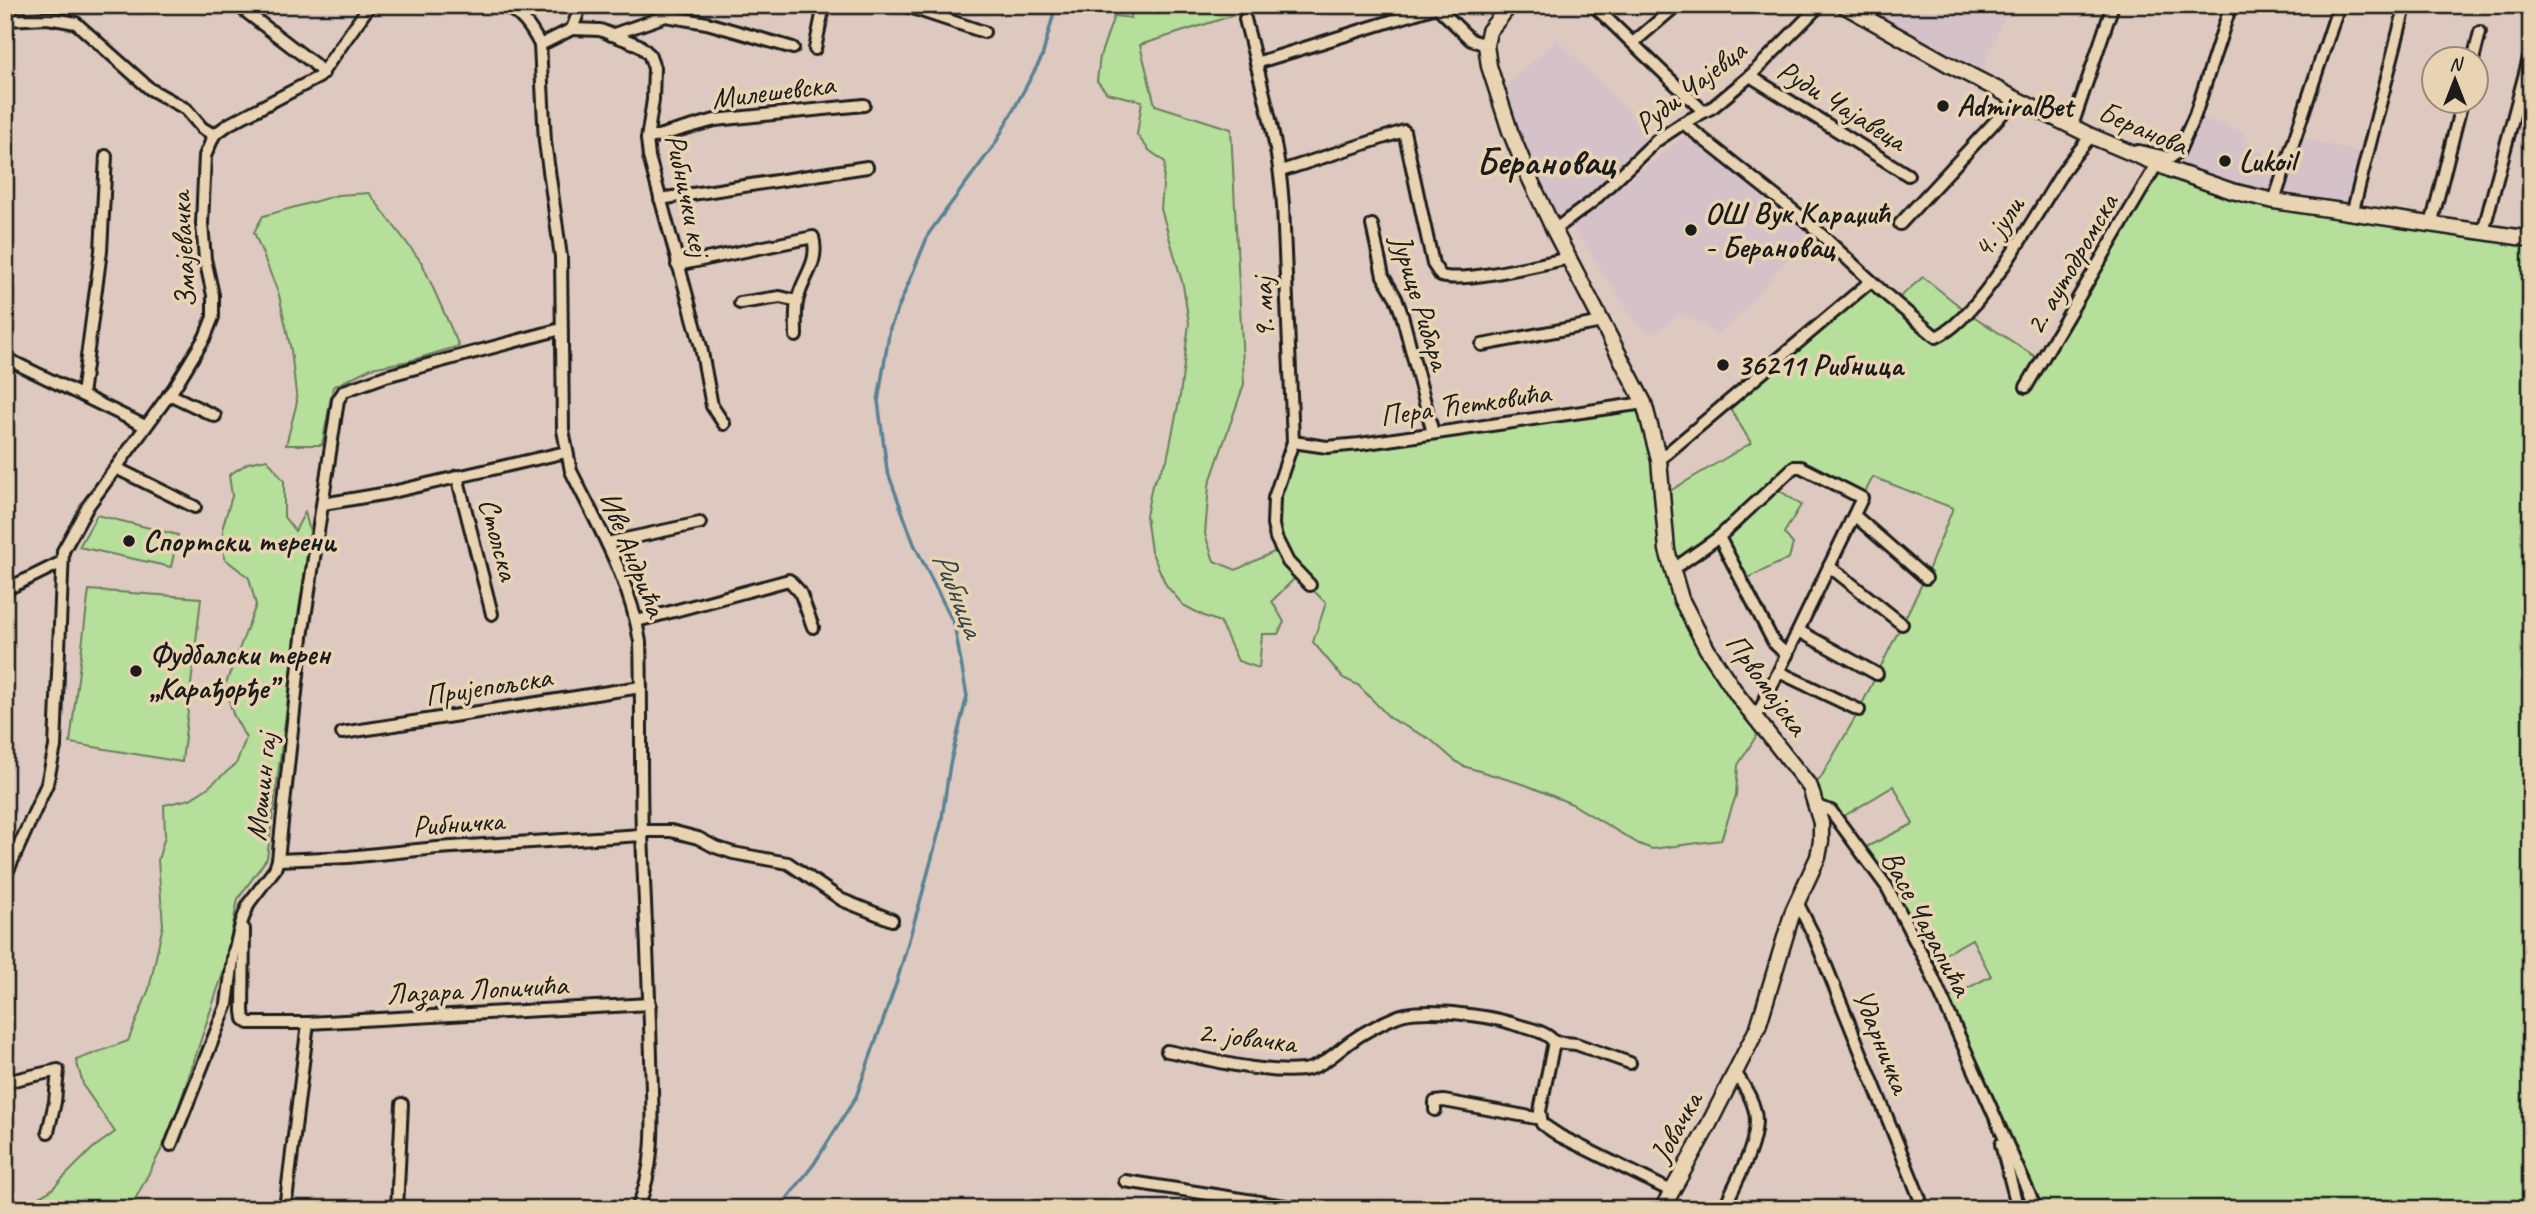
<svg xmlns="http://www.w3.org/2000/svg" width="2536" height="1214" font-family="Caveat,sans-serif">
<rect width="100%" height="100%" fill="#ddc9bf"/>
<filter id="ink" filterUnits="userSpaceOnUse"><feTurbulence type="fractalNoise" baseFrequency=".0143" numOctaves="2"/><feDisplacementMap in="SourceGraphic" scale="14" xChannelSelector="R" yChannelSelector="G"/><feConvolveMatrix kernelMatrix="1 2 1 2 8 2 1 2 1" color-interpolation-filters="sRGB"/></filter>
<g filter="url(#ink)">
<g fill="#d5c1c8">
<path d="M1843,5h166l-31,75z"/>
<path d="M1557,39l99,102 -102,89 -57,-136z"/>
<path d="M2195,115l48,17 2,8 11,6 8,9 3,15 7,12 6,3 17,-49 69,19 -14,59 -178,-43z"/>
<path d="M1689,132l122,101 -76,86 -17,15 -36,-21 -28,21 -18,-11 -63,-97z"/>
</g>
<g fill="#b6df9c" stroke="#697e5c" stroke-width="2">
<path d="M1131,5h135l-126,40 15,60 76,24 13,255 -35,101 -4,49 9,27 22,9 44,-21 -7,-38 20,-69 19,4 332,-43 19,92 88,-52 -24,-40 144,-122 23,21 29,-25 44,35 75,49 115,-197 75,27 299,48v970h-513l-24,-94 -51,-114 48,-25 -19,-37 -45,25 -67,-114 53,-26 -19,-38 -50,30 -8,1 -26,-30 10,-8 35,-61 70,-140 28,-70 -80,-31 -11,21 -61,-31 -28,19 28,19 -17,28 9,11 -4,14 -47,23 -24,-44 -46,33 9,29 81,128 -24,38 -2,30 -15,45 -69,9 -13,-5 -67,-40 -46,-19 -63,-19 -9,-6 -24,-21 -39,-20 -33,-34 -15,-7 -30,-36 13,-39 -28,-28 -26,26 12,21 -6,12h-16l-3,34 -21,-7 -18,-39 -16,-6 -21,-11 -17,-20 -15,-34 -5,-35 6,-31 15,-25 13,-64 9,-73 -6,-38 -22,-76 4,-47 -16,-12 -12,-15 5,-34 -35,-8 -10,-12 3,-25 14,-40 17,2z"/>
<path d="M369,193l53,70 37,83 -50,15 -38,7 -38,19 -11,58h-36l11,-43 -6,-52 -12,-55 -25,-63 9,-16 75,-21z"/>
<path d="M267,459l17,22v36l11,14 10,-19 5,20 -43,326 -29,41 -14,71 -54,163 -40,76h-113l33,-18 43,-43 22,-16 -31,-45 -8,-27 52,-19 21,-52 14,-64 -5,-65 7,-24 -1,-31 26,-6 16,-10 30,-25 10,-26 -13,-24 -8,-28 31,-81 -7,-27 -25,-20 -1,-32 9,-30 -3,-21 19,-12z"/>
<path d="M97,515l81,20 -7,32 -92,-20z"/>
<path d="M89,590l112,8 -19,164 -112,-19z"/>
</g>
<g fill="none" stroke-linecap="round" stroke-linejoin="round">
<path stroke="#598393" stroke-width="3.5" d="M779,1209l35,-45 42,-67 41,-116 23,-79 21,-78 9,-60 17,-68 -13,-72 -40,-80 -27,-74 -9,-69 12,-73 39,-95 66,-89 47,-87 14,-52"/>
<g stroke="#1c1c1c" stroke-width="16">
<g id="minor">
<path d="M237,5l76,58 10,10"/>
<path d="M502,5c19,8 29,22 38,40l5,97 16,115 2,173 8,41c27,55 60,111 69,171 2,63 0,128 2,191 3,75 7,149 9,224 1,51 7,104 -14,152"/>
<path d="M903,5l81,27"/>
<path d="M1435,5l36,35 15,5"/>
<path d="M1593,5l110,106"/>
<path d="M1245,19c15,61 34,123 38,186l10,237 -19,56 -1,27 3,13 12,24 22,23"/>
<path d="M5,20l43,-2 28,5 74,66 36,20 16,19 12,7"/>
<path d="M572,29l28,1 39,15 10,9 5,14 -1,32 -6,39 2,18 52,190 11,59 12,18"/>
<path d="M611,35l55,-19 41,7 86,25"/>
<path d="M1634,42l43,-37"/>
<path d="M540,45l32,-16 9,-24"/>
<path d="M815,49l9,-44"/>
<path d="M2473,60l7,-28"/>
<path d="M1256,63l180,-56"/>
<path d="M1750,76l158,99"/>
<path d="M1683,123l127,101 74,69 52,44c43,-17 102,-127 128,-167 8,-12 18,-23 27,-34"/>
<path d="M2072,126l41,-121"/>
<path d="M647,139l68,-19 149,-15"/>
<path d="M2138,151l32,7 9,-7 16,-36 36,-110"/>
<path d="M1281,171l123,-40 29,133 8,12c23,7 100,-12 128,-18"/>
<path d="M660,199l207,-32"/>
<path d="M2274,201l65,-196"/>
<path d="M2352,214l52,-203"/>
<path d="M1900,224l116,-125"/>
<path d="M1372,225l11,51 13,22 6,17 31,118"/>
<path d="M2431,225l31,-123"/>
<path d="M1554,230l38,-28 64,-61 27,-18 30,-16 37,-31 70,-71"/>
<path d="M2483,232l46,-174"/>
<path d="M677,265l136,-28c7,28 -11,39 -16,65 -2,11 -1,23 -1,34"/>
<path d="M740,303l40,-6 17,4"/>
<path d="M1482,345l120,-23"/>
<path d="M5,358l140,68"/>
<path d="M2026,387l131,-223"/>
<path d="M169,394l46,22"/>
<path d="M82,395l19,-144 5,-95"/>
<path d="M1293,442l34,5 33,-3 284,-41"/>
<path d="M1659,460l212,-179"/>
<path d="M116,468l79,39"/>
<path d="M457,476l35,138"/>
<path d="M323,504l65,-11 178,-41"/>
<path d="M1854,515l72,63"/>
<path d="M1719,537l55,106 13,12"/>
<path d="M607,543l93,-20"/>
<path d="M1829,566l73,58"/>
<path d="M1672,570l47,-33 75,-70h7l61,31 -101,210 -7,9"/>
<path d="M5,590l57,-28"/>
<path d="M637,621l152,-41 11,12 13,35"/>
<path d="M1799,631l78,43"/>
<path d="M1779,672l80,38"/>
<path d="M342,733l299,-46"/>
<path d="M1817,806l14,5 56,76 40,77 109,245"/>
<path d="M642,831h29l27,7 17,9 18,6 55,10 54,37 50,20"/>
<path d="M278,860l70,-3 89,-9 205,-13"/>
<path d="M5,877l42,-93 8,-37 8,-196 25,-45 86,-118 31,-51 8,-20v-22l-8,-36 -3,-35 3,-68 9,-21 15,-11 90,-47 51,-72"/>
<path d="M1797,902l17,34 106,263"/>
<path d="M244,929l-1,82 1,8 5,4h59l342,-19"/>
<path d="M1554,1042l22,2 54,19"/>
<path d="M1167,1051c42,8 93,23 136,19 19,-2 35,-20 50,-30 11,-8 39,-23 52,-26 27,-5 80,1 106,9 13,5 35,7 43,19l-14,69 2,13 18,12 111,55"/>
<path d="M5,1082l53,-12 -3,32 -7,30"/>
<path d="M1435,1110v-8l9,-1 97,18"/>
<path d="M2001,1144l17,65"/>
<path d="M171,1145l56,-141 7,-52 8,-31 7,-18 26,-34 3,-9 24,-223 36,-237 6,-9 42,-15 175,-47"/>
<path d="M1125,1181l180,28"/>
<path d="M285,1209l23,-186"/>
<path d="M397,1209l5,-105"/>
<path d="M1724,1209c11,-27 31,-58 32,-88 0,-18 -12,-35 -21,-49"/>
</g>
</g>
<g stroke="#1c1c1c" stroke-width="19">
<g id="major">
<path d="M1510,5l-21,26 -3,14 3,21 21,65 19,46 25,53 90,173 15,57 8,90 14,49 26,50 31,47 72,91 11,36v18l-3,16 -25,54 -35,116 -51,101 -45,81"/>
<path d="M1843,5l105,59 68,35 75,37 83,35 58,20 42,10 257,38"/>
</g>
</g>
<use href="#minor" stroke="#e8d4b2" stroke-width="10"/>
<use href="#major" stroke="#e8d4b2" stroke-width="14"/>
</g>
</g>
<g fill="#1c1c1c" stroke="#e8d4b2" stroke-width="2.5">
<circle cx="1943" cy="106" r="7"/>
<circle cx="2225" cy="161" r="7"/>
<circle cx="1691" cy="230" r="7"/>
<circle cx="1723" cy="365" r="7"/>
<circle cx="129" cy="541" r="7"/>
<circle cx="136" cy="671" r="7"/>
</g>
<g text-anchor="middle" stroke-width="7" stroke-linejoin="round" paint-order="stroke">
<g font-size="30" fill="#1c1c1c" stroke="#e8d4b2">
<text transform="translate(1690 87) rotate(-38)" y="10">Руди Чајевца</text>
<text transform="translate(773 91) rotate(-7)" y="10">Милешевска</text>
<text transform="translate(1842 105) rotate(32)" y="10">Руди Чајавеца</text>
<text transform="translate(2143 128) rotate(23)" y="10">Беранова</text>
<text transform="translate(688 195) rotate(78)" y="10">Рибнички кеј</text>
<text transform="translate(1998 227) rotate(-56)" y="10">4. јули</text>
<text transform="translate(183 250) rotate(-93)" y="10">Змајевачка</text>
<text transform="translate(2071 264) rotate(-60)" y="10">2. аутодромска</text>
<text transform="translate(1421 302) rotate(73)" y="10">Јурице Рибара</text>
<text transform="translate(1263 308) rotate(-92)" y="10">9. мај</text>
<text transform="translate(1465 404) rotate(-8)" y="10">Пера Ћетковића</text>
<text transform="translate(499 539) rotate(75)" y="10">Столска</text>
<text transform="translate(633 554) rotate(68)" y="10">Иве Андрића</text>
<text transform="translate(1767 684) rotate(54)" y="10">Првомајска</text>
<text transform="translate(488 686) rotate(-9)" y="10">Пријепољска</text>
<text transform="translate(261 787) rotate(-84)" y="10">Мошин гај</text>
<text transform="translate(458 823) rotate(-4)" y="10">Рибничка</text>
<text transform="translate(1927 923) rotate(62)" y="10">Васе Чарапића</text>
<text transform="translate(477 989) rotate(-3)" y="10">Лазара Лопичића</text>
<text transform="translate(1247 1037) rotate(7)" y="10">2. јовачка</text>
<text transform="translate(1882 1041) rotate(68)" y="10">Ударничка</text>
<text transform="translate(1676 1127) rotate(-61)" y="10">Јовачка</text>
</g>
<g font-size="30" font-weight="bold" fill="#1c1c1c" stroke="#e8d4b2" text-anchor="start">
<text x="1957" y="116">AdmiralBet</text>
<text x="2239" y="171">Lukoil</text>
<text x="1705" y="223">ОШ Вук Караџић<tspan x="1705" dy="34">- Берановац</tspan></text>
<text x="1737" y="375">36211 Рибница</text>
<text x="143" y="551">Спортски терени</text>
<text x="150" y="664">Фудбалски терен<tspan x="150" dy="34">„Карађорђе”</tspan></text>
</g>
<g font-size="32" font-style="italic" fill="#35474e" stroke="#e8d4b2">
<text transform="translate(959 594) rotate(68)" y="11">Рибница</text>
</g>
<g font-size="37" font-weight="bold" fill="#1c1c1c" stroke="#e8d4b2">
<text x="1546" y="174">Берановац</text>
</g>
</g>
<rect width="2536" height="1214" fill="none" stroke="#e8d4b2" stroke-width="28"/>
<rect x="14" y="14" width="2508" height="1186" fill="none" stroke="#1c1c1c" stroke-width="2.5" filter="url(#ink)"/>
<g transform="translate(2455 80)"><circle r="33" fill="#e8d4b2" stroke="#968a76" stroke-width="2"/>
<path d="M0-5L12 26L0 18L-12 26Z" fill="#1c1c1c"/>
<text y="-10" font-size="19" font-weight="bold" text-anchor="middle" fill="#1c1c1c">N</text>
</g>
</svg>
